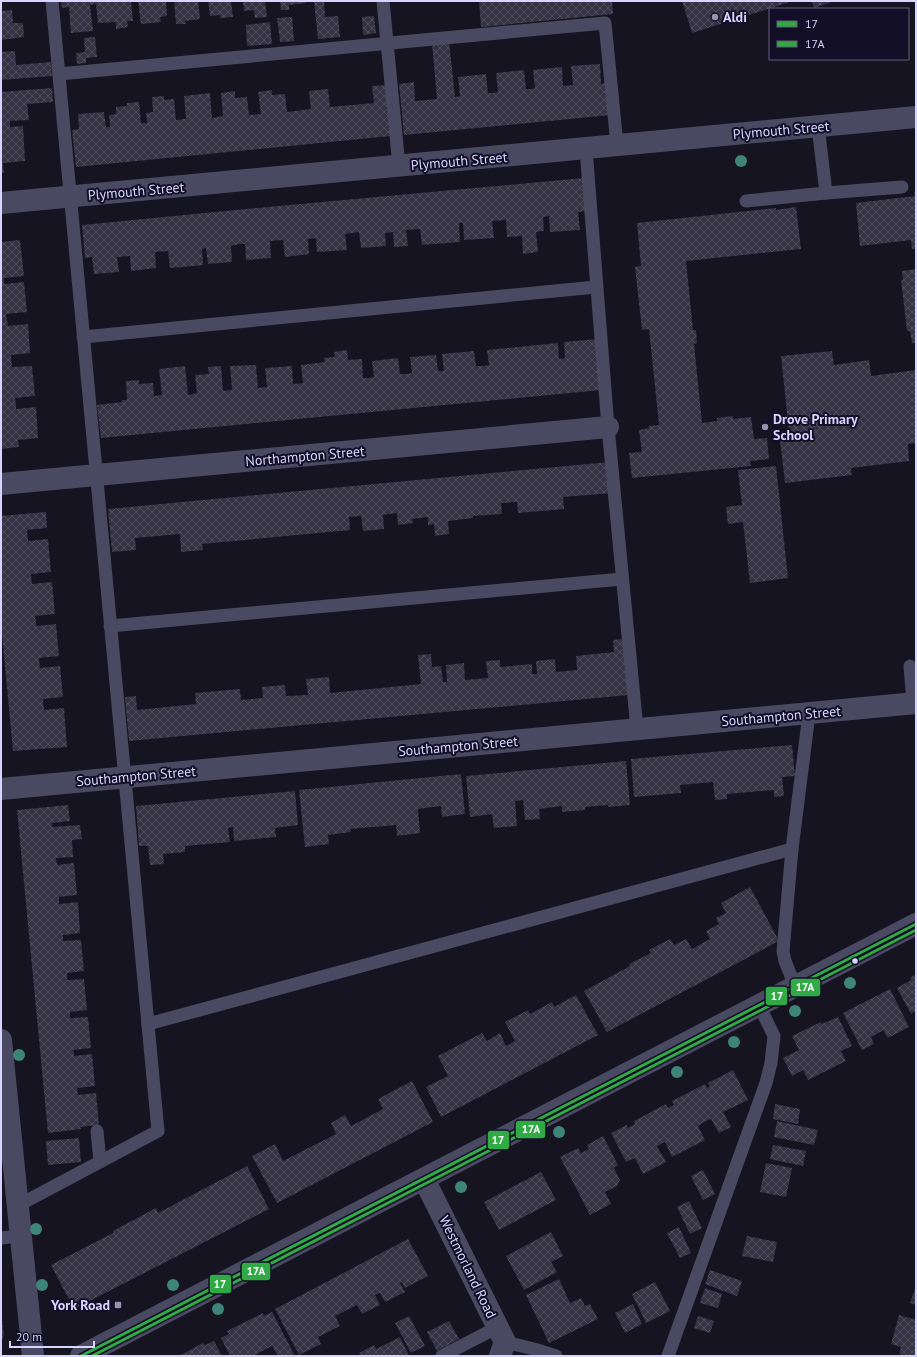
<svg xmlns="http://www.w3.org/2000/svg" width="917" height="1357" font-family="'PT Sans',sans-serif">
<defs>
<pattern id="building-cross-hatch" width="8" height="8" patternUnits="userSpaceOnUse"><rect width="8" height="8" fill="#343243"/><path d="M0 0l8 8M0 8l8-8" fill="none" stroke="#514f5f"/></pattern>
</defs>
<rect width="100%" height="100%" fill="#161421"/>
<g fill="url(#building-cross-hatch)">
<path d="M61,1h70l2,20h-6l1,6 -12,2v-7l-18,1 -2,-19 -6,1 3,26 -22,2 -2,-26 -7,1z"/>
<path d="M138,1h28l1,15 -7,1 1,5 -20,2z"/>
<path d="M174,1h24l2,18 -15,2 1,3h-10z"/>
<path d="M208,1h23l2,16 -13,1v-3l-10,1z"/>
<path d="M243,1h22l2,16 -12,1 -1,-8 -10,1z"/>
<path d="M280,1h26v2l-17,2v5h-8z"/>
<path d="M314,1h10l1,16 13,-1 2,21 -22,2z"/>
<path d="M479,1h133l1,13 -132,13z"/>
<path d="M682,1h111l-101,32z"/>
<path d="M812,1h22l-20,7z"/>
<path d="M12,10l1,13h10l1,14 -23,3v-29z"/>
<path d="M374,16l2,17 -13,2 -1,-18z"/>
<path d="M292,17l2,24 -14,1 -3,-24z"/>
<path d="M270,22l2,22 -25,2 -1,-21z"/>
<path d="M95,37l2,20 -11,1v5l-9,1 -1,-11 9,-1 -1,-14z"/>
<path d="M449,41l6,56 5,-1 -2,-19 28,-3 2,19h5l5,-1 -2,-19 28,-3 2,19h5l4,-1 -2,-18 29,-3 1,19 10,-1 -2,-19 29,-2 1,20 6,-1 4,32 -207,20 -5,-51 15,-2 1,19 22,-2 -5,-56z"/>
<path d="M15,51l1,14 35,-3 1,14 -51,4v-28z"/>
<path d="M387,85l4,51 -315,31 -4,-37 7,-1 -1,-15 26,-2 2,15h4l-1,-12 7,-1v-7l11,-1v-3l12,-1 2,21h6l-1,-10 7,-1 -1,-15 12,-1v4l10,-1 2,21 8,-1h2l-2,-23 26,-3 2,25 11,-2 -2,-23 14,-2v7l12,-1 2,18 12,-1 -3,-22 14,-2v5l13,-1 2,18 24,-3 -2,-18 19,-2 2,18 44,-4 -2,-17z"/>
<path d="M52,88l1,14 -26,2 2,16 -19,1v6l13,-1 2,35 -22,2 1,10h-3v-81z"/>
<path d="M584,178l3,33 -9,1 2,18 -30,2 -1,-16 -6,1 1,14 -8,1 2,20 -15,2 -1,-18 -15,1 -1,-17 -14,1 2,17 -30,2 -1,-17h-4l1,19 -38,3 -2,-16 -14,1 2,16 -14,1 -1,-15 -8,1 1,13 -25,2 -2,-16 -14,2 2,16 -30,2 -1,-14 -8,1 1,15 -24,3 -2,-17 -13,1 1,17 -25,2 -1,-16h-6l-8,2 1,16 -24,2 -2,-16 -4,1 1,16 -20,2 -13,1 -2,-17 -13,1 1,16 -25,3 -1,-15 -13,1 2,15 -25,2 -2,-17 -7,1 -3,-33 175,-17z"/>
<path d="M914,192h2v57h-4l-1,-9 -51,6 -4,-43 59,-7z"/>
<path d="M796,207l5,42 -115,12 7,69h3l1,13 -3,1 8,79 15,-2v-3l16,-2v3l18,-2 3,22 13,-1 2,21 -19,2 1,5 -119,12 -3,-25 13,-1 -3,-22 10,-2 -1,-2 11,-1 -10,-96 -7,1 -7,-63 6,-1 -4,-43 139,-15v2z"/>
<path d="M20,240l4,36 -20,2v6l20,-2 3,30 -21,2 2,12 20,-2 2,29 -19,2 1,12 20,-1 3,30 -20,2 1,6v5l20,-2 2,31 -20,2 1,7 -18,2v-207z"/>
<path d="M916,269v74h-4l-2,-12h-3l-6,-51h2l-1,-9z"/>
<path d="M597,339l4,51 -500,48 -4,-33 25,-3v-2h5l-1,-19 13,-1v4l14,-1 1,13 8,-1 -3,-26 26,-3 3,29 9,-2 -2,-18 14,-1 -1,-7 13,-1 2,25 9,-1 -2,-24 26,-1 2,23 9,-1 -2,-19 27,-2 1,18 10,-1 -2,-18 24,-3 -1,-4 11,-1 -1,-5 13,-2 1,10 14,-1 1,19h6l5,-1 -2,-16 26,-3 2,16h6l6,-1 -2,-16 26,-2 2,16h6l-2,-17 32,-3 2,15h7l6,-1 -2,-15 71,-7 1,16 6,-1 -1,-16z"/>
<path d="M832,351l2,14 35,-5 2,16 45,-6v73l-8,1 1,17 -58,7 1,7 -67,8 -6,-51 10,-1 -8,-75z"/>
<path d="M609,462l4,31 -50,4 1,12 -46,4 -1,-11 -16,1 1,11 -29,2v2l-25,3 1,13 -14,2 -1,-12 -6,1v-8l-16,2 1,4 -15,2 -1,-12 -14,2 1,14 -21,2 -2,-15 -12,1 1,13 -148,14 1,6 -22,2 -1,-18 -45,4 1,12 -24,2 -4,-43z"/>
<path d="M776,466l12,112 -38,5 -7,-61 -15,2 -2,-17 16,-2 -4,-35z"/>
<path d="M46,512l1,16 -20,2 1,11 20,-2 3,33 -20,2 1,10 20,-2 3,32 -20,2 1,5v5l20,-2 3,32 -20,2 1,10 20,-2 3,31 -20,2 1,11 20,-2 3,39 -54,4 -12,-127v-108z"/>
<path d="M623,639l6,56 -500,46 -4,-44 11,-1 1,14 59,-6 -1,-11 45,-4 1,11 22,-2 -1,-11 23,-2 1,11 22,-1 -2,-16 23,-2 1,16 91,-9 -3,-29 13,-1 1,13 9,-1 2,16h4l-1,-17 18,-2 1,17 23,-2 -2,-17 14,-1v7l32,-3v10h5l-1,-13 19,-2 1,13 21,-2 -1,-14 38,-4 -1,-12z"/>
<path d="M792,745l3,31 -13,1 2,19 -10,1v-7l-47,4v5l-12,1 -2,-18 -33,3 1,8 -47,4 -3,-38z"/>
<path d="M626,761l4,44 -22,2v-2l-23,2v3l-23,2v-6l-23,3 1,10 -15,1 -2,-20 -8,1 2,25 -23,2 -2,-14 -22,3 -4,-41z"/>
<path d="M461,774l4,40 -23,3 -1,-11 -23,3 2,24 -23,3 -1,-11 -46,4 1,3 -23,3 1,9 -24,3 -6,-57z"/>
<path d="M295,791l3,34 -23,3 1,9 -42,4 -1,-14 -5,1 2,14 -45,4v6l-22,2 1,10 -14,1 -2,-19h-9l-3,-40z"/>
<path d="M68,805l2,16 -18,2v4l28,-2 2,14 -10,1 1,17 -17,1 1,7 17,-2 3,32 -18,2v7l19,-2 2,31 -17,2v6l18,-1 3,31 -17,2v7l17,-1 3,31 -17,2v6l18,-1 3,31 -18,2 1,2v4l18,-2 3,32 -18,2 1,7 18,-2 3,32 -19,2 1,2 -33,4 -31,-323z"/>
<path d="M750,887l29,54 -172,91 -23,-41 46,-25 -1,-2 22,-11 -2,-3 21,-11 4,6 12,-6 6,10 18,-10 -4,-8 13,-7 -3,-6 10,-5 -5,-10z"/>
<path d="M916,974v37l-5,3 -14,-26 14,-8 -1,-2z"/>
<path d="M890,989l19,38 -21,11 -5,-8 -1,1 -11,6 3,7 -12,6 -19,-37z"/>
<path d="M576,995l22,40 -157,82 -15,-30 22,-11 -10,-20 44,-23 5,8 13,-8 6,13 9,-5 -10,-19 23,-12 2,4 22,-12 2,5z"/>
<path d="M838,1017l14,29 -11,5 5,10 -38,19 -5,-10 -11,6 -9,-18 16,-8 -7,-14 29,-14 1,2z"/>
<path d="M733,1070l15,30 -25,12 8,15 -12,6 -8,-14 -7,3 -6,4 7,14 -33,17 -7,-15 -8,4 9,16 -23,12 -8,-16 -9,4 -15,-29 16,-8 1,3 7,-4 -1,-3 32,-17 2,4 6,-3 -2,-4 33,-17 2,4 3,-2 -2,-3z"/>
<path d="M412,1081l21,41 -156,81 -25,-47 23,-12 8,17 53,-27 -5,-11 14,-8 6,11 32,-17 -5,-10z"/>
<path d="M775,1104l25,5 -2,15 -25,-5z"/>
<path d="M777,1121l41,9 -4,15 -40,-8z"/>
<path d="M603,1136l15,29 -4,3 6,12 -3,6 -12,6 6,12 -21,11 -30,-58 18,-9 3,5 8,-4 -2,-4z"/>
<path d="M79,1138l2,24 -33,3 -2,-24z"/>
<path d="M773,1145l33,6 -3,15 -33,-7z"/>
<path d="M766,1163l26,5 -6,29 -26,-5z"/>
<path d="M247,1166l22,43 -195,100 -23,-44 62,-32v-2l43,-23 2,5z"/>
<path d="M703,1170l12,24 -12,6 -12,-24z"/>
<path d="M541,1172l15,28 -57,30 -15,-28z"/>
<path d="M689,1201l13,27 -12,6 -13,-27z"/>
<path d="M679,1227l12,26 -11,5 -13,-25z"/>
<path d="M551,1232l12,24 -12,6 6,10 -33,18 -18,-34z"/>
<path d="M747,1236l30,6 -4,20 -31,-6z"/>
<path d="M408,1239l20,37 -23,12 -3,-6 -2,1 5,9 -20,10 -5,-9 -5,2 5,10 -18,9 -5,-9 -22,11 5,10 -22,11 3,7 -22,11 -24,-46z"/>
<path d="M710,1270l32,11 -5,15 -32,-12z"/>
<path d="M559,1279l11,24 11,-5 4,8 5,-2 8,15 -49,24 -23,-48z"/>
<path d="M655,1282l15,29 -24,12 -14,-29z"/>
<path d="M916,1286v19l-6,-2z"/>
<path d="M705,1288l17,6 -4,14 -18,-5z"/>
<path d="M633,1304l9,20 -17,9 -10,-20z"/>
<path d="M272,1312l22,42 -5,2h-11l-6,-10 -19,10h-23l-9,-18 8,-4 -2,-3 36,-18 1,3z"/>
<path d="M899,1315l17,5v36h-11l-6,-2 2,-7 -10,-3z"/>
<path d="M409,1316l16,30 -14,7 -16,-30z"/>
<path d="M698,1316l16,5 -4,12 -16,-5z"/>
<path d="M1,1319h1l2,17 -3,6z"/>
<path d="M449,1321l10,18 -22,12 -10,-19z"/>
<path d="M400,1337l9,19h-48l-2,-3 15,-8 2,4z"/>
<path d="M214,1341l8,15h-43l24,-13 2,2z"/>
</g>
<g fill="none" stroke-linecap="round" stroke-linejoin="round">
<g stroke="#4a4962" stroke-width="13">
<path d="M383,1l16,165"/>
<path d="M59,74l546,-51 12,122"/>
<path d="M586,149l22,278 29,302"/>
<path d="M826,193l76,-6"/>
<path d="M746,201l80,-8 -8,-67"/>
<path d="M83,337l513,-50"/>
<path d="M110,626l512,-47"/>
<path d="M910,666l3,38"/>
<path d="M795,986l-10,-25 -2,-10 9,-102 17,-135"/>
<path d="M148,1024l644,-175"/>
<path d="M97,1131l3,31"/>
<path d="M17,1206l141,-75 -106,-1130"/>
<path d="M1,1238l19,-2"/>
<path d="M505,1342l29,7 22,7"/>
<path d="M442,1356l56,-29"/>
<path d="M668,1356l98,-273 5,-20 3,-27 -15,-31"/>
</g>
<g stroke="#4a4962" stroke-width="22">
<path d="M1,203l915,-86"/>
<path d="M1,484l607,-57"/>
<path d="M1,789l915,-86"/>
<path d="M1,1040l32,316"/>
<path d="M424,1179l81,163 -5,14"/>
</g>
<path stroke="#4a4962" stroke-width="22" d="M81,1356l835,-432"/>
<g stroke="#130f26" stroke-width="6">
<path id="bus-1" d="M81,1356l835,-432"/>
</g>
<g stroke="#130f26" stroke-width="6">
<path id="bus-2" d="M92,1356l824,-426"/>
</g>
<use href="#bus-1" stroke="#31aa45" stroke-width="3"/>
<use href="#bus-2" stroke="#31aa45" stroke-width="3"/>
</g>
<g fill="#3e8478">
<circle cx="741" cy="161" r="6"/>
<circle cx="850" cy="983" r="6"/>
<circle cx="795" cy="1011" r="6"/>
<circle cx="734" cy="1042" r="6"/>
<circle cx="19" cy="1055" r="6"/>
<circle cx="677" cy="1072" r="6"/>
<circle cx="559" cy="1132" r="6"/>
<circle cx="461" cy="1187" r="6"/>
<circle cx="36" cy="1229" r="6"/>
<circle cx="42" cy="1285" r="6"/>
<circle cx="173" cy="1285" r="6"/>
<circle cx="218" cy="1309" r="6"/>
</g>
<g fill="#9591b1" stroke="#130f26" stroke-width="1.5">
<circle cx="715" cy="17" r="4"/>
<circle cx="765" cy="427" r="4"/>
<rect x="114" y="1301" width="8" height="8" rx="2"/>
</g>
<circle fill="#d9d4ff" stroke="#130f26" stroke-width="1.5" cx="855" cy="961" r="3.5"/>
<g text-anchor="middle" stroke-width="4" stroke-linejoin="round" paint-order="stroke">
<g font-size="14" font-weight="bold" fill="#d9d4ff" stroke="#130f26" text-anchor="start">
<text x="723" y="22">Aldi</text>
<text x="773" y="424">Drove Primary<tspan x="773" dy="16">School</tspan></text>
<text x="110" y="1310" text-anchor="end">York Road</text>
</g>
<g font-size="14" fill="#d9d4ff" stroke="#130f26">
<text transform="translate(781 130) rotate(-5)" y="5">Plymouth Street</text>
<text transform="translate(459 161) rotate(-5)" y="5">Plymouth Street</text>
<text transform="translate(136 191) rotate(-5)" y="5">Plymouth Street</text>
<text transform="translate(305 456) rotate(-5)" y="5">Northampton Street</text>
<text transform="translate(781 716) rotate(-5)" y="5">Southampton Street</text>
<text transform="translate(458 746) rotate(-5)" y="5">Southampton Street</text>
<text transform="translate(136 776) rotate(-5)" y="5">Southampton Street</text>
<text transform="translate(468 1267) rotate(64)" y="5">Westmorland Road</text>
</g>
</g>
<g stroke="#130f26" stroke-width="1.5">
<rect x="790" y="978" width="31" height="19" rx="4" fill="#31aa45"/>
<rect x="765" y="986" width="23" height="20" rx="4" fill="#31aa45"/>
<rect x="515" y="1120" width="31" height="19" rx="4" fill="#31aa45"/>
<rect x="487" y="1130" width="23" height="20" rx="4" fill="#31aa45"/>
<rect x="241" y="1262" width="30" height="19" rx="4" fill="#31aa45"/>
<rect x="209" y="1274" width="23" height="20" rx="4" fill="#31aa45"/>
</g>
<g font-size="11" text-anchor="middle" font-weight="bold" fill="#fff">
<text x="805" y="991">17A</text>
<text x="777" y="1000">17</text>
<text x="531" y="1133">17A</text>
<text x="498" y="1144">17</text>
<text x="256" y="1275">17A</text>
<text x="220" y="1288">17</text>
</g>
<rect width="917" height="1357" fill="none" stroke="#d9d4ff" stroke-width="4"/>
<rect x="769" y="8" width="140" height="52" fill="#130f26" stroke="#625e7d"/>
<rect x="777" y="21" width="20" height="6" fill="#31aa45" stroke="#625e7d"/>
<text x="805" y="28" font-size="12" fill="#d9d4ff">17</text>
<rect x="777" y="41" width="20" height="6" fill="#31aa45" stroke="#625e7d"/>
<text x="805" y="48" font-size="12" fill="#d9d4ff">17A</text>
<path d="M10 1341v6h84v-6" fill="none" stroke="#d9d4ff" stroke-width="2"/>
<text x="16" y="1341" font-size="12" fill="#d9d4ff" stroke="#130f26" stroke-width="3" paint-order="stroke">20 m</text>
</svg>
